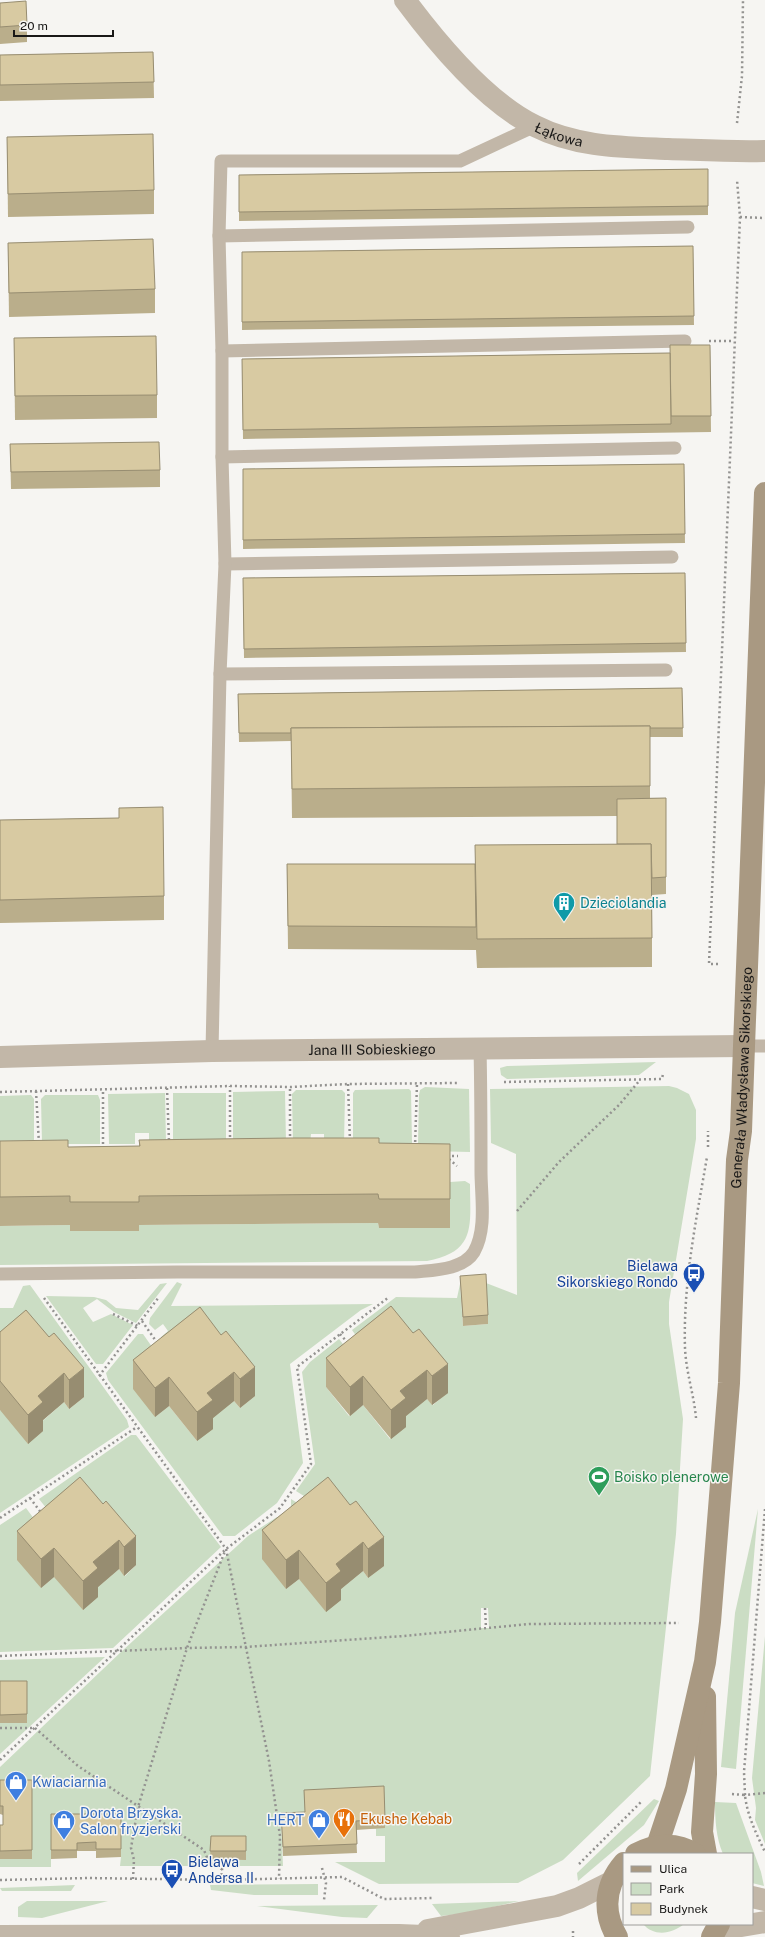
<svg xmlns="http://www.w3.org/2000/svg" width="765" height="1937" font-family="'Public Sans',sans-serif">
<rect width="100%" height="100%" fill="#f6f5f2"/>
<g fill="#cbddc4" fill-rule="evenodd">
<path d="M656,1062l-17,13 -132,4 -6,-4 -1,-7 7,-2z"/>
<path d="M669,1086l8,2 12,6 7,16v29l-27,163v22l14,95 -7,115 -26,242 -87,84 -45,23 -139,1 -44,-22h50v-26h-9v-7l-71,-8 -24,1 2,44h-55l-1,-6h19l-36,-1 10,1 -1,6h-99l1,-9 -70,-34v44h-51v-8l32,-1v-77h-32v-14l122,-116 126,-115 29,-19 6,-1 3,73 13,-10 37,14 27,-22 5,7 16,-12 -93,-57v-10l8,5 5,-8 -8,-5 19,-27 -13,-92 8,-10 29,-23 17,22 -30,26 23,29 14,-11 27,34 10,-19 27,-21 6,6 14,-12 -79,-40 -16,-23 44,-33 61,1 3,-14 3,42 25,-2 -2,-41 31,12 -1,-141 -25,-11 -1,-54zM481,1608h7l1,20h-8z"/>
<path d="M425,1087l44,2 1,63 -41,-1 -11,-7 1,-49 1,-5z"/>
<path d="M409,1089l2,2 1,52 -59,1v-51l2,-3z"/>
<path d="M296,1090h46l3,3 -1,51h-20v-10h-13l-1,10 -17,-1 -1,-49z"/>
<path d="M285,1091l1,52h-53v-51z"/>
<path d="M165,1093l1,50 -17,1v-11h-14v11h-26l-1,-50z"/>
<rect x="173" y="1093" width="53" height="51"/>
<path d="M31,1095l3,4v45h-34v-48z"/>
<path d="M45,1095h53l2,5v44h-58l-1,-45z"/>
<path d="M465,1181l5,3c0,41 7,68 -43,77l-427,4v-39l70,-1 1,6h68v-6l239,-2 1,5 71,-46z"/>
<path d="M177,1282l5,2 -11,22 202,-2 -12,6 -71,54 13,99 -26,40 -42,33h-12l-115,-156 -2,-7 32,-39h5l21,30 -9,53 14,-11 28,35 10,-19 27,-21 6,7 15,-12 -79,-41 -15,-18 7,-6 -5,-7 -8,6 -6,-6 1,-6z"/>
<path d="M167,1283l-31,40 -22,-11 -17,-13 -14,9 10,14 18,-8 22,11 -30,39h-7l-50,-68 48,1 12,3 10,8 22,2 22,-26z"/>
<path d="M30,1285l97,135 2,7 -129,86v-103l38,15 26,-23 5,7 15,-12 -84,-44v-45h13l10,-22z"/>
<path d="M131,1435h5l85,112 -108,101 -113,4v-127l26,-17 20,27 -5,53 13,-11 39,14 26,-22 6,7 11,-11 -77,-41 -20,-25z"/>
<path d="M758,1509l-22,260 -15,-2 14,-154z"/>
<path d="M765,1636v208l-10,-24 1,-12 -4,-30z"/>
<path d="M105,1657l-105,97v-94z"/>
<path d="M654,1799l5,2 -15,24 -66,56 -1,-8z"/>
<path d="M715,1802l21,1 25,69 3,14 -12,-3v-29h-29c-7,-16 -8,-35 -8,-52z"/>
<path d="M318,1884v11h-64l-43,-5 -1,-5z"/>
<path d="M75,1885l-4,6h-69l-2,-3z"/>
<path d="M27,1901h81l-66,17 -24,-1v-10z"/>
<path d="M519,1901l-51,12 -27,3 -9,-12z"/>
<path d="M378,1905l-11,13 -25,-1 -85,-11z"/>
<path d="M643,1924h41c-12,10 -30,13 -41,0z"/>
</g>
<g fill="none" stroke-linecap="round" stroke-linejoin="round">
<g stroke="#939290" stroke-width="2.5" stroke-dasharray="2 3" stroke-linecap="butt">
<path d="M737,123l5,-47 1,-76"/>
<path d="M740,217l25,1"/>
<path d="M709,341h25"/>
<path d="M718,964h-9l31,-747 -3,-37"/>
<path d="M504,1082l158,-3 1,-5"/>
<path d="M348,1084l2,58"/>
<path d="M167,1088l2,53"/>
<path d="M36,1091l3,53"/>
<path d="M0,1092l230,-6 60,1 58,-3 109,-1"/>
<path d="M290,1141v-54"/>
<path d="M230,1142v-56"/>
<path d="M415,1147l2,-64"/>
<path d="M708,1147v-16"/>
<path d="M103,1149v-60"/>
<path d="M447,1156h11"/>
<path d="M449,1159l8,7"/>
<path d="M517,1211l42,-49 60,-57 21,-25"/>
<path d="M44,1298l182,251 43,212 11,75 -1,43"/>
<path d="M113,1314l25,12"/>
<path d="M142,1321l16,23"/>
<path d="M340,1334l8,9"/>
<path d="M99,1376l60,-79"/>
<path d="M696,1418c-2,-23 -10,-46 -11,-70 -2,-65 11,-127 22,-191"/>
<path d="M30,1498l12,16"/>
<path d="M765,1509l-21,263 1,23 20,-2"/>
<path d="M0,1518l137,-91"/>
<path d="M485,1608l1,20"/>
<path d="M0,1656l187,-8 58,-1 159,-11 125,-12 150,-1"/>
<path d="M0,1728h35l43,38 126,84 4,10 15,10"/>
<path d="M0,1760l226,-211 54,-41 31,-44 -14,-97 92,-70"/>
<path d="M732,1794l13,1c2,20 11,38 20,57"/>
<path d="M579,1864l62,-62"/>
<path d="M322,1868l4,15 -2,17"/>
<path d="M133,1879l1,-19 -3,-12 7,-41 49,-159 38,-97"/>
<path d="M0,1880l88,-2 133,2 121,-3 42,22 50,-1"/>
<path d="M221,1880l2,-20"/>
<path d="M573,1931v6"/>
</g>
<g stroke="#c2b7a8" stroke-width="13">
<path d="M219,236l469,-9"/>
<path d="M222,351l463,-10"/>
<path d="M222,457l453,-9"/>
<path d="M225,564l447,-7"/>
<path d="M220,674l446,-4"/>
<path d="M744,1046h21"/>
<path d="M212,1051l8,-377 5,-110 -3,-107v-106l-3,-115 2,-75h239l75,-35"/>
<path d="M0,1274l177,-2h238c18,-2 48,-2 59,-20 13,-23 7,-55 7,-81 0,-40 0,-81 -1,-122"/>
</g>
<g stroke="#c2b7a8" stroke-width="22">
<path id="s1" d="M405,0c32,43 81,102 130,126 41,21 88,21 133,23 32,1 65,3 97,2"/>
<path id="s2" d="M0,1057l212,-6 532,-5"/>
<path d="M752,1897l13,3"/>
<path d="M428,1930l129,-24 22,-8 32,-16"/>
<path d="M717,1930l48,-8"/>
<path d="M0,1936l399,-1 50,2"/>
</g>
<g stroke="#a99982" stroke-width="22">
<path d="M705,1697l1,77 -4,58 4,22"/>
<path id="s3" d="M657,1846l19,-57 29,-127 5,-40 19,-239 8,-223 4,-29 3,-85 21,-553"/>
<path d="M636,1854c19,-10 40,-12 59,0"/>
<path d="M617,1937c-15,-26 -12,-52 7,-74"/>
<path d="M712,1937l7,-13"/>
</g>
</g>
<g fill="#baae8b">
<path d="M0,3l27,22v17l-27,2z"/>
<path d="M153,52l1,46 -154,3v-46z"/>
<path d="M7,137l147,53v24l-146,3z"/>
<path d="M708,169v46l-469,6v-46z"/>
<path d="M8,243l147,46v24l-146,4z"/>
<path d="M693,246l1,79 -452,5v-78z"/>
<path d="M14,338l143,57v23l-142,2z"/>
<path d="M710,345l1,87 -468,7 -1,-80 428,-6z"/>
<path d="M10,444l150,26v17l-149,2z"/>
<path d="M684,464l1,79 -442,6v-80z"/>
<path d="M685,573l1,79 -442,6 -1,-80z"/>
<path d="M682,688l1,49h-33v61h16v96l-14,1v-2v74l-175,1 -1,-18 -188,-1 -1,-85h188l142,-20v-28l-325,2 -1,-77 -52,1 -1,-48z"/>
<path d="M119,808l45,88v24l-164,3v-103l119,-2z"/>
<path d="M139,1140l240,3 71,1v84h-71l-1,-5 -239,2v6h-69v-6l-70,1v-85l68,6 71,-1z"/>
<path d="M460,1276l28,39v9l-25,2z"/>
<path d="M391,1306l57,87 -16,12 -5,-6 -21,17v11l-15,12 -28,-34 -13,11 -24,-29v-29z"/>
<path d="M200,1307l55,89 -15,12 -6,-7 -21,17v11l-16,12 -28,-35 -14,11 -22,-28v-29z"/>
<path d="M26,1310l58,87 -15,12 -5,-7 -21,18v11l-15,13 -28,-34v-78z"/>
<path d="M80,1477l56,88 -12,11 -5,-7 -21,18v10l-15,13 -29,-33 -13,11 -24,-28v-29z"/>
<path d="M328,1477l56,89 -16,12 -5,-7 -22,18v11l-15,12 -27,-33 -13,10 -24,-30v-29z"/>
<rect x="0" y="1681" width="27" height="42"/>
<path d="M0,1780h32v79h-32v-34h3v-10l-3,-1z"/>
<path d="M304,1790l81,29v9l-29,2 1,23 -74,3 -2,-43 24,-1z"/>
<path d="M51,1814h70v43l-25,1v-7h-19v7l-26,1z"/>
<path d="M211,1836h35v24l-36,-1z"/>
</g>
<g fill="#978d71">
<path d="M448,1364v29l-16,12v-29z"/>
<path d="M255,1367v29l-15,12v-29z"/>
<path d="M84,1368v29l-15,12v-29z"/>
<path d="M427,1370v29l-21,17v11l-15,12v-29l9,-19z"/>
<path d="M234,1372v29l-21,17v11l-16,12v-29l10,-19z"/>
<path d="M64,1373v29l-21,18v11l-15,13v-29l10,-19z"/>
<path d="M363,1376v29l-13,11v-29z"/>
<path d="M169,1377v29l-14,11v-29z"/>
<path d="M136,1536v29l-12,11v-29z"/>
<path d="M384,1537v29l-16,12v-29z"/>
<path d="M119,1540v29l-21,18v10l-15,13v-29l10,-19z"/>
<path d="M363,1542v29l-22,18v11l-15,12v-29l10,-19z"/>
<path d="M54,1548v29l-13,11v-29z"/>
<path d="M299,1550v29l-13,10v-29z"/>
</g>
<g fill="#d8caa2" stroke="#978d71">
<path d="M26,1l1,24 -27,2v-24z"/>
<path d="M153,52l1,30 -154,3v-30z"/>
<path d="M153,134l1,56 -146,4 -1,-57z"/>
<path d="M708,169v37l-469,6v-37z"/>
<path d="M153,239l2,50 -146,4 -1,-50z"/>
<path d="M693,246l1,70 -452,6v-70z"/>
<path d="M156,336l1,59 -142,1 -1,-58z"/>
<path d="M670,345h40l1,71h-40z"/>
<path d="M670,353l1,71 -428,6 -1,-71z"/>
<path d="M159,442l1,28 -149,2 -1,-28z"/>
<path d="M684,464l1,70 -442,6v-71z"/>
<path d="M685,573l1,70 -442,6 -1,-71z"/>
<path d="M682,688l1,40h-33v-2l-359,2v5h-52l-1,-39z"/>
<path d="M650,726v60l-358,3 -1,-61z"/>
<path d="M666,798v79l-14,1 -1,-34h-34v-45z"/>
<path d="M163,807l1,89 -164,4v-80l119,-2v-10z"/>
<path d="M651,844l1,94 -175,1 -2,-94z"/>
<path d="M287,864h188l1,63 -188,-1z"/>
<path d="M290,1138h89v5l71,1v55h-71l-1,-5 -239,2v6h-69v-6l-70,1v-56l68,-1v7l72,-1 -1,-6z"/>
<path d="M486,1274l2,41 -25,2 -3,-41z"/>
<path d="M391,1306l22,27 6,-4 29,35 -16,12 -5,-6 -27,21 6,7 -15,12 -28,-34 -13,11 -24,-29z"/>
<path d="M200,1307l21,28 5,-4 29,36 -15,12 -6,-7 -27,21 6,7 -16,12 -28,-35 -14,11 -22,-28z"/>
<path d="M26,1310l23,27 5,-4 30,35 -15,12 -5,-7 -26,23 5,6 -15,13 -28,-34v-49z"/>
<path d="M80,1477l23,27 3,-3 30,35 -12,11 -5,-7 -26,22 5,6 -15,13 -29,-33 -13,11 -24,-28z"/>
<path d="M328,1477l22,28 6,-4 28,36 -16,12 -5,-7 -27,22 5,7 -15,12 -27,-33 -13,10 -24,-30z"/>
<path d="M0,1681h27v33l-27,1z"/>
<path d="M0,1780h32v70l-32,1v-26h3v-19h-3z"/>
<path d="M384,1786l1,33 -29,2 1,23 -74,3 -2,-34 24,-1 -1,-22z"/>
<path d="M51,1814h70v35h-25v-7l-19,1v7h-26z"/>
<path d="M211,1836h35v15h-36z"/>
</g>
<defs>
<g id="building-pin" transform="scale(1.15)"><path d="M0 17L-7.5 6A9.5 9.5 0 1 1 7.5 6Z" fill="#0f9aa8" stroke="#f6f5f2"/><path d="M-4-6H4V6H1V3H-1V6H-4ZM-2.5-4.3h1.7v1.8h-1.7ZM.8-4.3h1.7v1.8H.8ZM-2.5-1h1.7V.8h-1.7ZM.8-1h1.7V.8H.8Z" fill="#fff"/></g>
<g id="bus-pin" transform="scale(1.15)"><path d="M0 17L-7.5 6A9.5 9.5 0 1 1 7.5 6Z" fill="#1a4fb4" stroke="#f6f5f2"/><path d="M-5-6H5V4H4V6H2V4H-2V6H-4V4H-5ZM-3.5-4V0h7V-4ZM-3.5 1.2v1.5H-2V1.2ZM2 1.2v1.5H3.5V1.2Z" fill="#fff"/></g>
<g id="stadium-pin" transform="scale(1.15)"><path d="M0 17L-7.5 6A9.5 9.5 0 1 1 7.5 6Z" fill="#2e9e5b" stroke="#f6f5f2"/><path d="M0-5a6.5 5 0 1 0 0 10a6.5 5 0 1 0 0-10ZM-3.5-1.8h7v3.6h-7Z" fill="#fff"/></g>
<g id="shop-pin" transform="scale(1.15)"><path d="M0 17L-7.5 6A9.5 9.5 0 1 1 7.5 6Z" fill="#3f7fe0" stroke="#f6f5f2"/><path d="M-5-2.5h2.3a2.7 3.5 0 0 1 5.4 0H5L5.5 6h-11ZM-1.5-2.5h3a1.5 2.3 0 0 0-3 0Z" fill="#fff"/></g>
<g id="restaurant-pin" transform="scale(1.15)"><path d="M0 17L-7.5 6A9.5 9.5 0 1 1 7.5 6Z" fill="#e8710a" stroke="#f6f5f2"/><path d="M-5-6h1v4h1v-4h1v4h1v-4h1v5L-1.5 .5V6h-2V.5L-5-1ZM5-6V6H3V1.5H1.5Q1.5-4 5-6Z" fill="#fff"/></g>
</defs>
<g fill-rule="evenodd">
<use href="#building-pin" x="564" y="903"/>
<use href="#bus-pin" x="694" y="1274"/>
<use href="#stadium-pin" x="599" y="1477"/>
<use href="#shop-pin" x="16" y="1782"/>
<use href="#restaurant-pin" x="344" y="1819"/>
<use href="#shop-pin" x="319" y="1820"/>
<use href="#shop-pin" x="64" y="1821"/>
<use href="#bus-pin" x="172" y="1870"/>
</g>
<g text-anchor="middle" stroke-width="3" stroke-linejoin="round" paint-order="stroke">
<g font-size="14" fill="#191817" stroke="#f6f5f2">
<text dy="5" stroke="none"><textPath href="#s1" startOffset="208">Łąkowa</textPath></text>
<text dy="5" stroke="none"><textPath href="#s2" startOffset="372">Jana III Sobieskiego</textPath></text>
<text dy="5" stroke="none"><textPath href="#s3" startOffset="776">Generała Władysława Sikorskiego</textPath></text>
</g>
<g font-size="14" fill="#0d838f" stroke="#f6f5f2" text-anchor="start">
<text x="580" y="908">Dzieciolandia</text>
</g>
<g font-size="14" fill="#164399" stroke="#f6f5f2" text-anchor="end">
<text x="678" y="1271">Bielawa<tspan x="678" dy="16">Sikorskiego Rondo</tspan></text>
<text x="188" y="1867" text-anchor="start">Bielawa<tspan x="188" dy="16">Andersa II</tspan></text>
</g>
<g font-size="14" fill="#27864d" stroke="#f6f5f2" text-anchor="start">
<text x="614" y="1482">Boisko plenerowe</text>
</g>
<g font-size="14" fill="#366cbe" stroke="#f6f5f2" text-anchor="start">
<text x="32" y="1787">Kwiaciarnia</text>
<text x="80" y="1818">Dorota Brzyska.<tspan x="80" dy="16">Salon fryzjerski</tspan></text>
<text x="304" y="1825" text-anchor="end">HERT</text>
</g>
<g font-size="14" fill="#c56008" stroke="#f6f5f2" text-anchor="start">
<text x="360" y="1824">Ekushe Kebab</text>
</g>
</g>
<rect x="623" y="1853" width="130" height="72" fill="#f6f5f2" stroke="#9e9d9a"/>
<rect x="631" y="1866" width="20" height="6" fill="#a99982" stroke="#9e9d9a"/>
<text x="659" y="1873" font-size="12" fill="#191817">Ulica</text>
<rect x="631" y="1883" width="20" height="12" fill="#cbddc4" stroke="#9e9d9a"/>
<text x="659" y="1893" font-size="12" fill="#191817">Park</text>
<rect x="631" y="1903" width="20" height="12" fill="#d8caa2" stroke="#9e9d9a"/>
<text x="659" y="1913" font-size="12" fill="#191817">Budynek</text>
<path d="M14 30v6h99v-6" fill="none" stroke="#191817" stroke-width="2"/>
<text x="20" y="30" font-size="12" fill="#191817" stroke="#f6f5f2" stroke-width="3" paint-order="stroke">20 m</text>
</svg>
